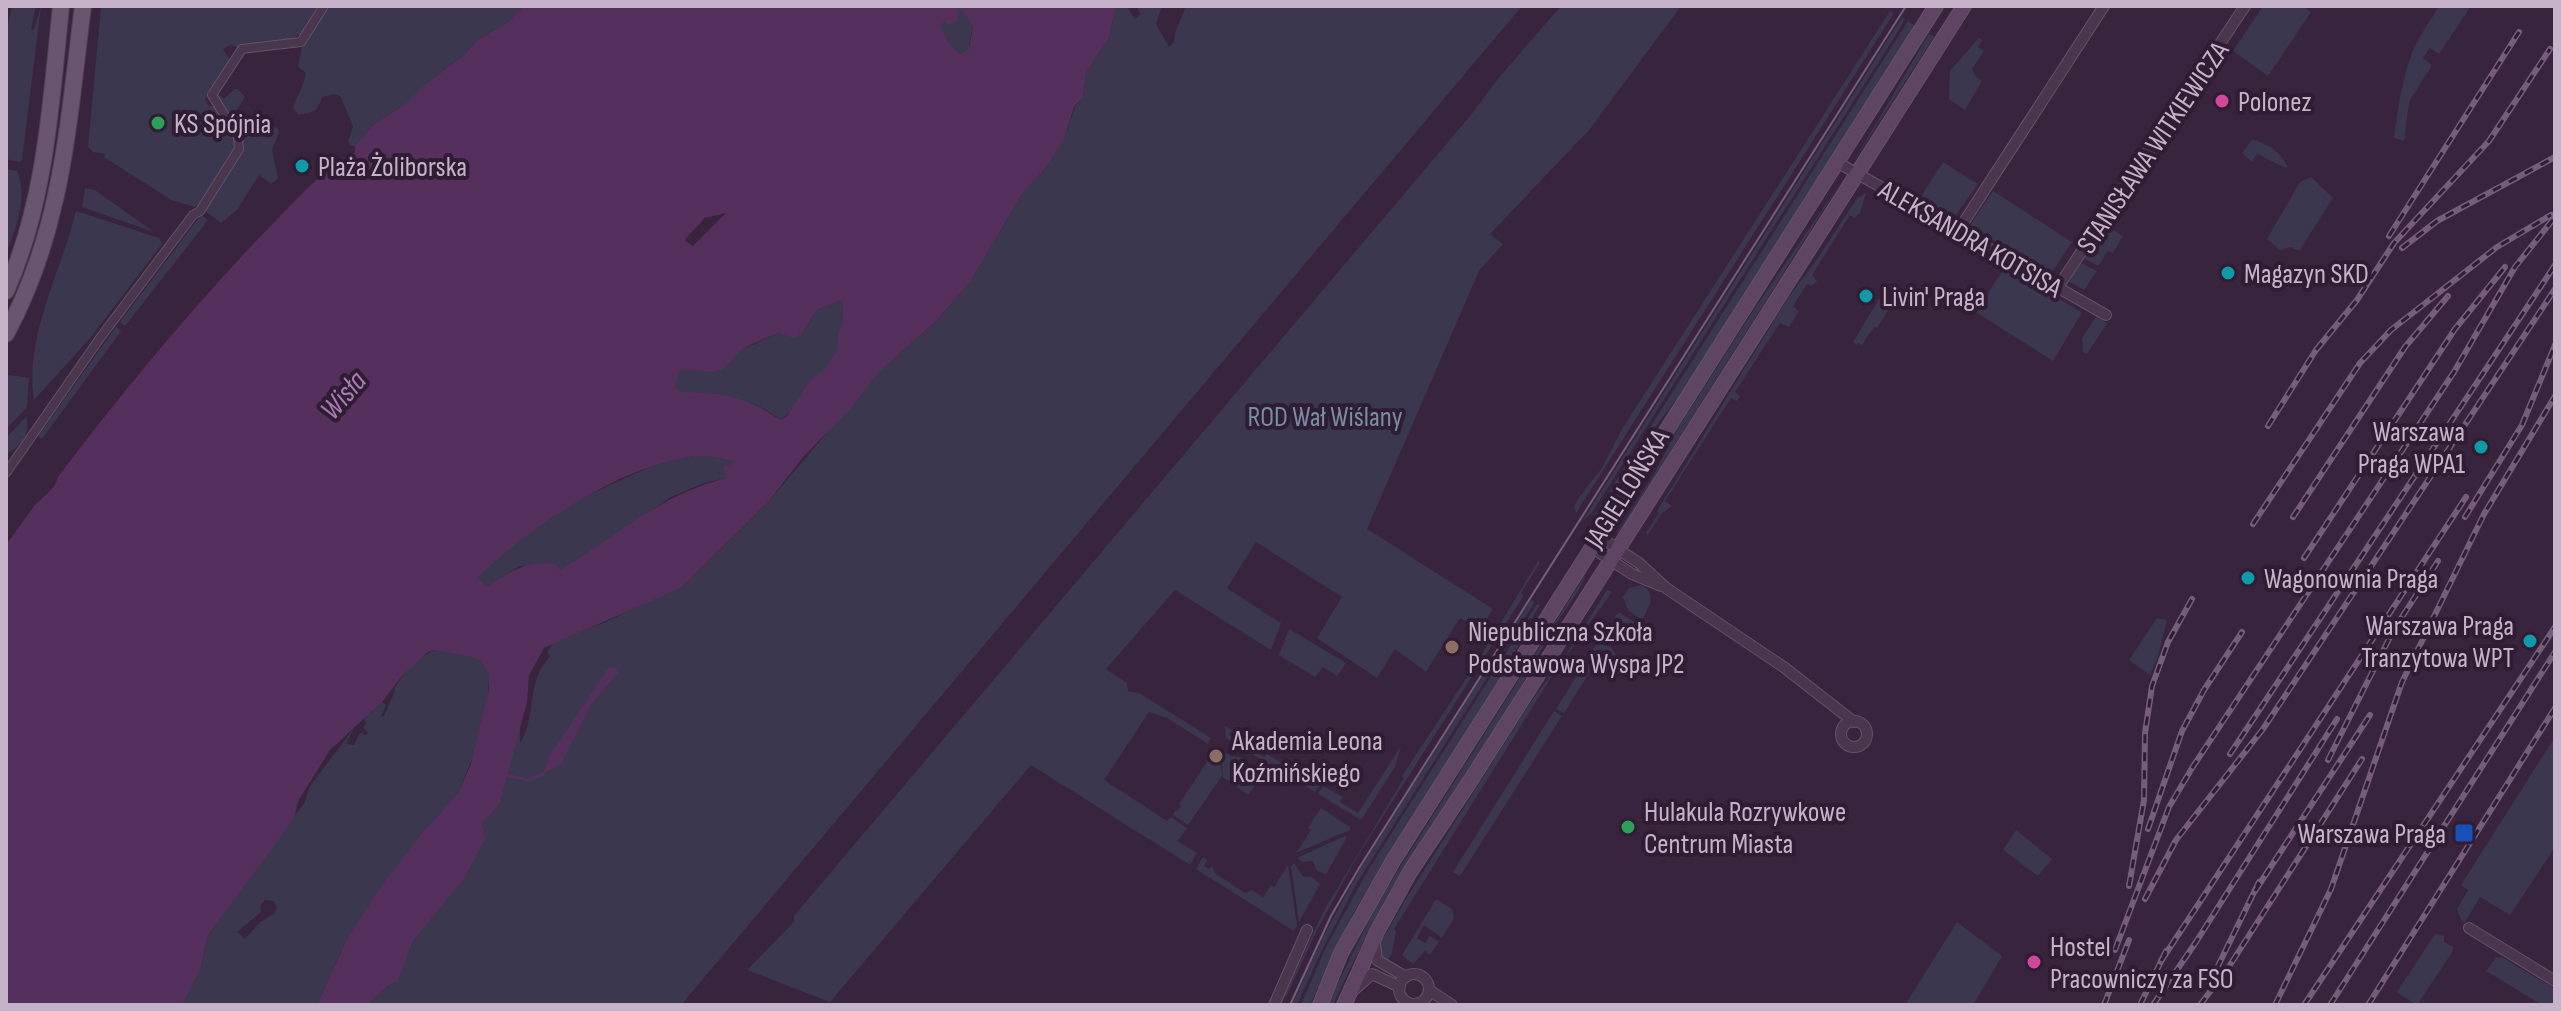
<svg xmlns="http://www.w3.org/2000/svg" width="2561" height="1011" font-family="'Sofia Sans Condensed',sans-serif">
<rect width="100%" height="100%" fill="#39243e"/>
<g fill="#3a374f" fill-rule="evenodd">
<path d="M12,6h24l-5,23 3,1 7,-24 -19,154 -3,2 -13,-3v-127z"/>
<path d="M101,6h217l-17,28 -12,6 -52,7 -7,-2 -7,4 7,11 -25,40 4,6h6l21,33 1,7 -34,53 -8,8 -24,-7 -67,-43 1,-3 -12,-2 -5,-5z"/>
<path d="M329,6h195l-17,17 -30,17 -13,15 -41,31 -20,20 -29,18 -19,22h-5l-2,-5 5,-14 -12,-30 -7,-3 -12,3c-4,13 -9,18 -24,17l-5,-6c4,-13 11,-22 13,-35l-8,-7 4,-20z"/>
<path d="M955,6l6,2 12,17 -4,21 3,10 -10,7 -22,-26v-24z"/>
<path d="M1116,6h10l9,13 6,-5 -5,-8h26l-6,18 13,23 5,-5 1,-9 11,-27h336l-841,999h-314l23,-21 8,-4 15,-39 74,-125 12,-13 21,-78v18c17,-25 6,-65 30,-86l-3,-5 7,-10 54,-21 80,-40 81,-80 108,-127 60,-54 34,-39 52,-89 22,-23 19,-29 11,-33 8,-10 3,-24 23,-35z"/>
<path d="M1561,6h120l-91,123 -100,105 13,10 -24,27 -112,258 126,80 -13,21 -20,-12 -34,54 -31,-23 -18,29 -60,-40 25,-41 -86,-55 -29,46 54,35 -10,27 -96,-60 -69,79 21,14 1,8 13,3 70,44 -3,6 -41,-26 -18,-6 -45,68 63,41 4,-4 16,11 -9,13 19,12 -7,12 -159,-100 -201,237 -83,-32 47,-48v-6l676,-800 31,-41z"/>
<path d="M2263,6h44l-1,3 5,3 -43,64 -35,-25z"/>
<path d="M2439,6h32l-32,48 -9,-6 -7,10 9,7 -23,37 -5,39 -10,-3c4,-29 8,-60 19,-88 7,-15 18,-30 26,-44z"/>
<path d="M1890,11l4,2 -318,500 -2,-7 4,-7 24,-31 20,-39z"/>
<path d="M1902,17l3,2 -13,22 -301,473 -8,6z"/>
<path d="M1908,21l7,5 -234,367 -28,37 -55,87 -8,5z"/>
<path d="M1929,34l5,3 -79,122z"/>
<path d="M1979,38l3,2 -4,7 6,4 -12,18 3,7 7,5 -17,29 -16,-11 1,-28z"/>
<path d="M234,89h4l7,8 -9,14 16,14 -3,5 10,6 8,-11 10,3 2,4 -7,18 6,28 -7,6 -12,-9 -22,35 -16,13 -17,-13 39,-62 -1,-10 -24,-40v-4l6,5z"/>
<path d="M2252,140c17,3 28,12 36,27l-2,1 -29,-14 -5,8 -10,-9z"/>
<path d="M1943,162l35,22 -25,35 -33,-21z"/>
<path d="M6,169l11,2c12,26 -2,59 -11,84z"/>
<path d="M2311,177l22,21 -34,53 -8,-4 -11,3 -13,-11 33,-57z"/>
<path d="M1843,179l-223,352 -4,4 40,-64 20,-40 77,-120z"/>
<path d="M85,188l10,2 59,42 -72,-25z"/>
<path d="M1993,191l79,51 -20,30 -83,-45z"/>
<path d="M1866,193l-6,20 -6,5 -4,-3 -38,60 5,6 -5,5 -5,-2 -14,22 6,5 -10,16 -9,-4 -45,69 5,4 -3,5 -6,-3 -66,103 7,5 -11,8 -13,21 -2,-2 13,-20 -2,-2 131,-213 30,-40 39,-60z"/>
<path d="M76,211l83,27 3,6 -71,93 -57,63c-10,-63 27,-128 42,-189z"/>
<path d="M201,215l7,5 -83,106 -5,-4z"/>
<path d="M2106,225l17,11 -10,17 -5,-2 -10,15 -14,-8z"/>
<path d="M2081,263l16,8 -13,19 -16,-9z"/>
<path d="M2008,271l72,40 1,3 -28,47 -77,-49 25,-39z"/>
<path d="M1886,288l12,7 -21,33 -3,-1 -12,18 -3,-2 -2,2 -4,-3z"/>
<path d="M842,300l1,23 11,29 -73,68c-33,-24 -62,-28 -102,-28l-4,-5 3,-16 9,-3 32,3 22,-21 38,-17 7,1 19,-5 12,-19z"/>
<path d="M2096,317l11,6 -20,31 -4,-2 -1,-14z"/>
<path d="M116,327l5,4 -79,108 -4,-3z"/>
<path d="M9,375l20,3 -2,29 -21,22v-52z"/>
<path d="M26,417c5,18 -4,28 -20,37v-16z"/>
<path d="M693,456h16l29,6 -12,16 -22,5 -35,15 -71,50 -38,23 -41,-5 -32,21 -51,-30 78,-28 138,-63z"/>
<path d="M1538,561l2,2 -19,30 3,2 -167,262 -40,73 -31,67 -5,-3 6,-4 36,-78 81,-134 -2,-2 77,-117z"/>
<path d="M1585,575c-5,20 -27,42 -37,62 -65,127 -157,237 -215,368h-6l51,-103z"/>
<path d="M1641,585c17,9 8,22 1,35l-14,-10 -5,-13 6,-9z"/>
<path d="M1607,590l5,2 -60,84 -158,253 2,2 -4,22 -5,9 -7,-6 -1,-10 25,-44 126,-199 36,-48z"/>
<path d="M1531,600l4,2 -178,281 -34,65 -26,57h-5l31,-68 38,-70z"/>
<path d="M1537,604l3,1 -8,13h-3v8l-29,53 -146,233 -44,93h-9l23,-54 43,-79z"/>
<path d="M1620,613l19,12 -12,15h-6l-15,-9 11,-17z"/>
<path d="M2157,618l10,2 -9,36 -8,19 -21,-15z"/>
<path d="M1289,629l57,34 -9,13 -14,-9 -8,10 -36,-22z"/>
<path d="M1597,643l14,4 5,8 -3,5 -10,-9 -39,62 -8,-4z"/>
<path d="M444,647l47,5 -4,53 -9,40 -20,48 -35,39 -76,107 -30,66h-142l26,-38 7,-32 84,-115 -1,-13 8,-7 -4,15 9,-11 6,-18 44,-58 -8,16 8,1 6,-12 7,2 1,-3 -5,-4 3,-5 -2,-4 18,-17 4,3 -5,12 3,-1 11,-25 -1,-2c12,-21 28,-36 50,-42zM265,900l9,1 3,6 -3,7 -14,8 -15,17 -8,-7 24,-20 -1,-6z"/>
<path d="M1554,711l8,5 -102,160 -7,-4z"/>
<path d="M1225,726l7,4 -3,5 35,22 3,-3 15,9 2,-1 36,22 -5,8 -89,-54z"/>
<path d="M2555,737v110l-45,68 -30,-18 -15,25 -4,-2 -4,-11 11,-19 -7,-5z"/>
<path d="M1401,746l-6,21 -34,53 -43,-26 5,-8 20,11 -3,5 18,11z"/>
<path d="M1217,747l2,1 3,28 -34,49 -15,-10 2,-4h3l3,-5 -2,-2z"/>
<path d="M1221,750l10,6 10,1 -4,6 6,3 3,-3 8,5 -6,9 9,5 -9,13 -25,-18z"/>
<path d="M1321,808l29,19v3l-54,23 15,-23 -3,-2z"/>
<path d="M2016,830l36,29 -14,17 -35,-26z"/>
<path d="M1345,836l2,1 -21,37 -9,-3 -4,-10 -10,1 -6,-4z"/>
<path d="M1203,857l4,3 -3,6 5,3 3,-3 3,7 30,20 7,-3 11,7 8,-12 3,2 14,-22 9,61 -3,5 -98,-62z"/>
<path d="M1294,863l9,14h9l8,7 -21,38 -8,-55z"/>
<path d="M1436,899l16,10 2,9 -12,20 -18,-13 -7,13 8,5 5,-7 9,6 -9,13 -5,-4 -12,13 -11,-9z"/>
<path d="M1957,922l45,34 -29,49h-68z"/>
<path d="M2435,934l9,2v6l9,5v4l-36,54 -20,-13z"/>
<path d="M2496,957l7,1 52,31v16h-13l-56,-34z"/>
</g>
<g fill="#55305c" fill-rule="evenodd">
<path d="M524,6h592l-7,32 -23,35 -3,24 -9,10 -10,33 -19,29 -22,23 -52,89 -34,39 -60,54 -27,35 -46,47 -35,45 -81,80 -10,8 -134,59 -15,27 -2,27 -27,101 -18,21 3,15 -20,38 -52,64 -15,40 -8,3 -23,21h-50l30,-66 33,-51 43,-56 35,-39 13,-29 18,-75v-16l-9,-13 -7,-3 -38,-7 -7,2 -27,25 -19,25 -52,48 -33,53 -3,14 -14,21 -72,97 -7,32 -19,38h-176v-460l29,-40 19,-18 4,-10c80,-106 165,-206 260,-299l3,2 3,-4v-2l19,-17 3,2 4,-6h5v-7l19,-22 29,-18 20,-20 41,-31 13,-15 30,-17zM961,9l12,17 -4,23 -9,6 -11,-11 -9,-19 5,-3 4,3 8,-5 1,-10zM726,213l-33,33 -8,-5c3,-8 14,-14 19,-23zM842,300l1,23 -5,12 -1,15 -12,19 -15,11 -23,36 -6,4c-37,-24 -57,-28 -101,-28l-5,-5 4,-16c13,-4 26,3 39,0 10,-3 16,-16 25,-22 11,-7 24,-11 36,-16l15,5 8,-5 15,-23zM693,456h16l28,6 -14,5 3,11c-67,17 -108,58 -166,92l-4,-6c-27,-4 -47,7 -69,23l-10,-9c41,-41 117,-93 173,-111 14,-5 29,-7 43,-11z"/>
<path d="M610,666l9,3 -2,5 -25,29 -31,61 -18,10 7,-19z"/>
</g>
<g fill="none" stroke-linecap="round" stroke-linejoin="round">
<path stroke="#55305c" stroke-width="3" d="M505,775l23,5 15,-6"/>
<g stroke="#655369" stroke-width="10">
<path id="pedestrian" d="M6,473l94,-135 93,-123 7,-4 39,-62 -1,-12 -26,-42 30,-46 59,-7 23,-36"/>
</g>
<g stroke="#655369" stroke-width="12">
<g id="minor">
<path d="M1835,161l271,154"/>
<path d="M1958,231l146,-225"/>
<path d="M2058,287l187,-281"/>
<path d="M1598,536l41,27 27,25 119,80 69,54"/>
<path d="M1591,547l41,27 29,12"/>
<circle cx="1854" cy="734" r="13"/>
<path d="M2469,928l86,53"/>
<path d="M1375,944l2,16 29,17"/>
<circle cx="1414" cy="989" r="15"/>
<path d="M1354,990l18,-16 28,13"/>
<path d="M1429,990l23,15"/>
<path d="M1274,1005l33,-75"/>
</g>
</g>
<g stroke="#655369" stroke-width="16">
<g id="secondary">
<path d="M1320,1005l21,-52 52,-92 543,-855"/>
<path d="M1344,1005l34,-75 32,-58 59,-89 495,-777"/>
</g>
</g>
<g stroke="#534157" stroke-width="18">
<g id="primary">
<path d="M6,291c40,-90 45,-189 55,-285"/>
<path d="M6,334c57,-106 62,-211 77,-328"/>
</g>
</g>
<use href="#pedestrian" stroke="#4a374e" stroke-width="8"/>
<use href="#minor" stroke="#4a374e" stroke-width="10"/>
<use href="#secondary" stroke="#5e4561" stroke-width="14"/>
<use href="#primary" stroke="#6a556e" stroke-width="16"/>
<path stroke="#765e7a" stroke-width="2" d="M1290,1005l41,-89 28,-48 547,-862"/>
<g stroke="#765e7a" stroke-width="6">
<g id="rail">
<path d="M2389,236l130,-204"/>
<path d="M2402,248l35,-27 118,-64"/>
<path d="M2268,426l48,-76 41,-50 37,-57 95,-102 61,-92"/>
<path d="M2293,517l112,-170 43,-51"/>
<path d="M2465,517l57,-92 33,-80"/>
<path d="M2253,524l107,-161 31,-33 106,-83 54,-32"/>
<path d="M2304,558l151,-229 50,-62"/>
<path d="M2230,754l325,-489"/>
<path d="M2328,760l65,-129 45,-70"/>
<path d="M2148,829l34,-98 22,-41 38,-58"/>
<path d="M2129,886l15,-86 1,-67 7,-47 16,-44 24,-43"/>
<path d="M2255,891l115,-176"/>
<path d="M2145,899l31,-59 87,-111 292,-440"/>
<path d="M2115,950l54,-143 23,-39 262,-396 61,-105 40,-50"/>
<path d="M2161,961l305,-464"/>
<path d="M2217,968l42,-86"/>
<path d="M2104,1005l25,-65"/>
<path d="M2140,1005l26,-54"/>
<path d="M2153,1005l43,-63 141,-223"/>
<path d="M2200,1005l30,-40 132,-206"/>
<path d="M2275,1005l56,-116 71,-207 82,-168 71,-118"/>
<path d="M2304,1005l251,-378"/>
<path d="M2330,1005l225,-353"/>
<path d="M2368,1005l187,-297"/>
</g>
</g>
<use href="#rail" stroke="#2f1d33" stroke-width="3" stroke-dasharray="9" stroke-linecap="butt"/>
</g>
<g fill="#d1479c" stroke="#2f1d33" stroke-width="3">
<circle cx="2222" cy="101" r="8"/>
<circle cx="2034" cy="962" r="8"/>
</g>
<g fill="#2e9e5b" stroke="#2f1d33" stroke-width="3">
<circle cx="158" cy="123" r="8"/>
<circle cx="1628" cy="827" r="8"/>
</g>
<g fill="#0f9aa8" stroke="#2f1d33" stroke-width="3">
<circle cx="302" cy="166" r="8"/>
<circle cx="2228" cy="273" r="8"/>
<circle cx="1866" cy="296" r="8"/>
<circle cx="2481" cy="447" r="8"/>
<circle cx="2248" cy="578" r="8"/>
<circle cx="2530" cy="641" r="8"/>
</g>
<g fill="#8d6e63" stroke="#2f1d33" stroke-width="3">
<circle cx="1452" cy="647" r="8"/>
<circle cx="1216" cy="756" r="8"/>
</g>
<rect fill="#1a4fb4" stroke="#2f1d33" stroke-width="3" x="2454" y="823" width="20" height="20" rx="4"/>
<g text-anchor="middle" stroke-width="8" stroke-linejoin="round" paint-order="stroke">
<g font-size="28" fill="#c6b3c9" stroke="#2f1d33" text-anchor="start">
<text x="2238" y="111">Polonez</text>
<text x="174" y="133">KS Spójnia</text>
<text x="318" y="176">Plaża Żoliborska</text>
<text x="2244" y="283">Magazyn SKD</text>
<text x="1882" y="306">Livin' Praga</text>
<text x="2465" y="441" text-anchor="end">Warszawa<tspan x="2465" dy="32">Praga WPA1</tspan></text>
<text x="2264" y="588">Wagonownia Praga</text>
<text x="2514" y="635" text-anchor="end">Warszawa Praga<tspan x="2514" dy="32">Tranzytowa WPT</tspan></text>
<text x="1468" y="641">Niepubliczna Szkoła<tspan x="1468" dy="32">Podstawowa Wyspa JP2</tspan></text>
<text x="1232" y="750">Akademia Leona<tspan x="1232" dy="32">Koźmińskiego</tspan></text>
<text x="1644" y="821">Hulakula Rozrywkowe<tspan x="1644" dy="32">Centrum Miasta</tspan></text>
<text x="2446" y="843" text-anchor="end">Warszawa Praga</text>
<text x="2050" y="956">Hostel<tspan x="2050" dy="32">Pracowniczy za FSO</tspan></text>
</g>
<g font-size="28" fill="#c6b3c9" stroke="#2f1d33">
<text transform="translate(2152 147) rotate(-56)" y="10">STANISŁAWA WITKIEWICZA</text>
<text transform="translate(1971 238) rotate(30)" y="10">ALEKSANDRA KOTSISA</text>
<text transform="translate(1626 488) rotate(-58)" y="10">JAGIELLOŃSKA</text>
</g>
<g font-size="28" fill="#798ea4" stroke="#2f1d33">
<text x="1325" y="426">ROD Wał Wiślany</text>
</g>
<g font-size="30" font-style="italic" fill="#a87bb1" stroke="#2f1d33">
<text transform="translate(343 395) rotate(-49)" y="10">Wisła</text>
</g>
</g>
<rect width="2561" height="1011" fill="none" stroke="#c6b3c9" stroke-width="16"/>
</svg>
